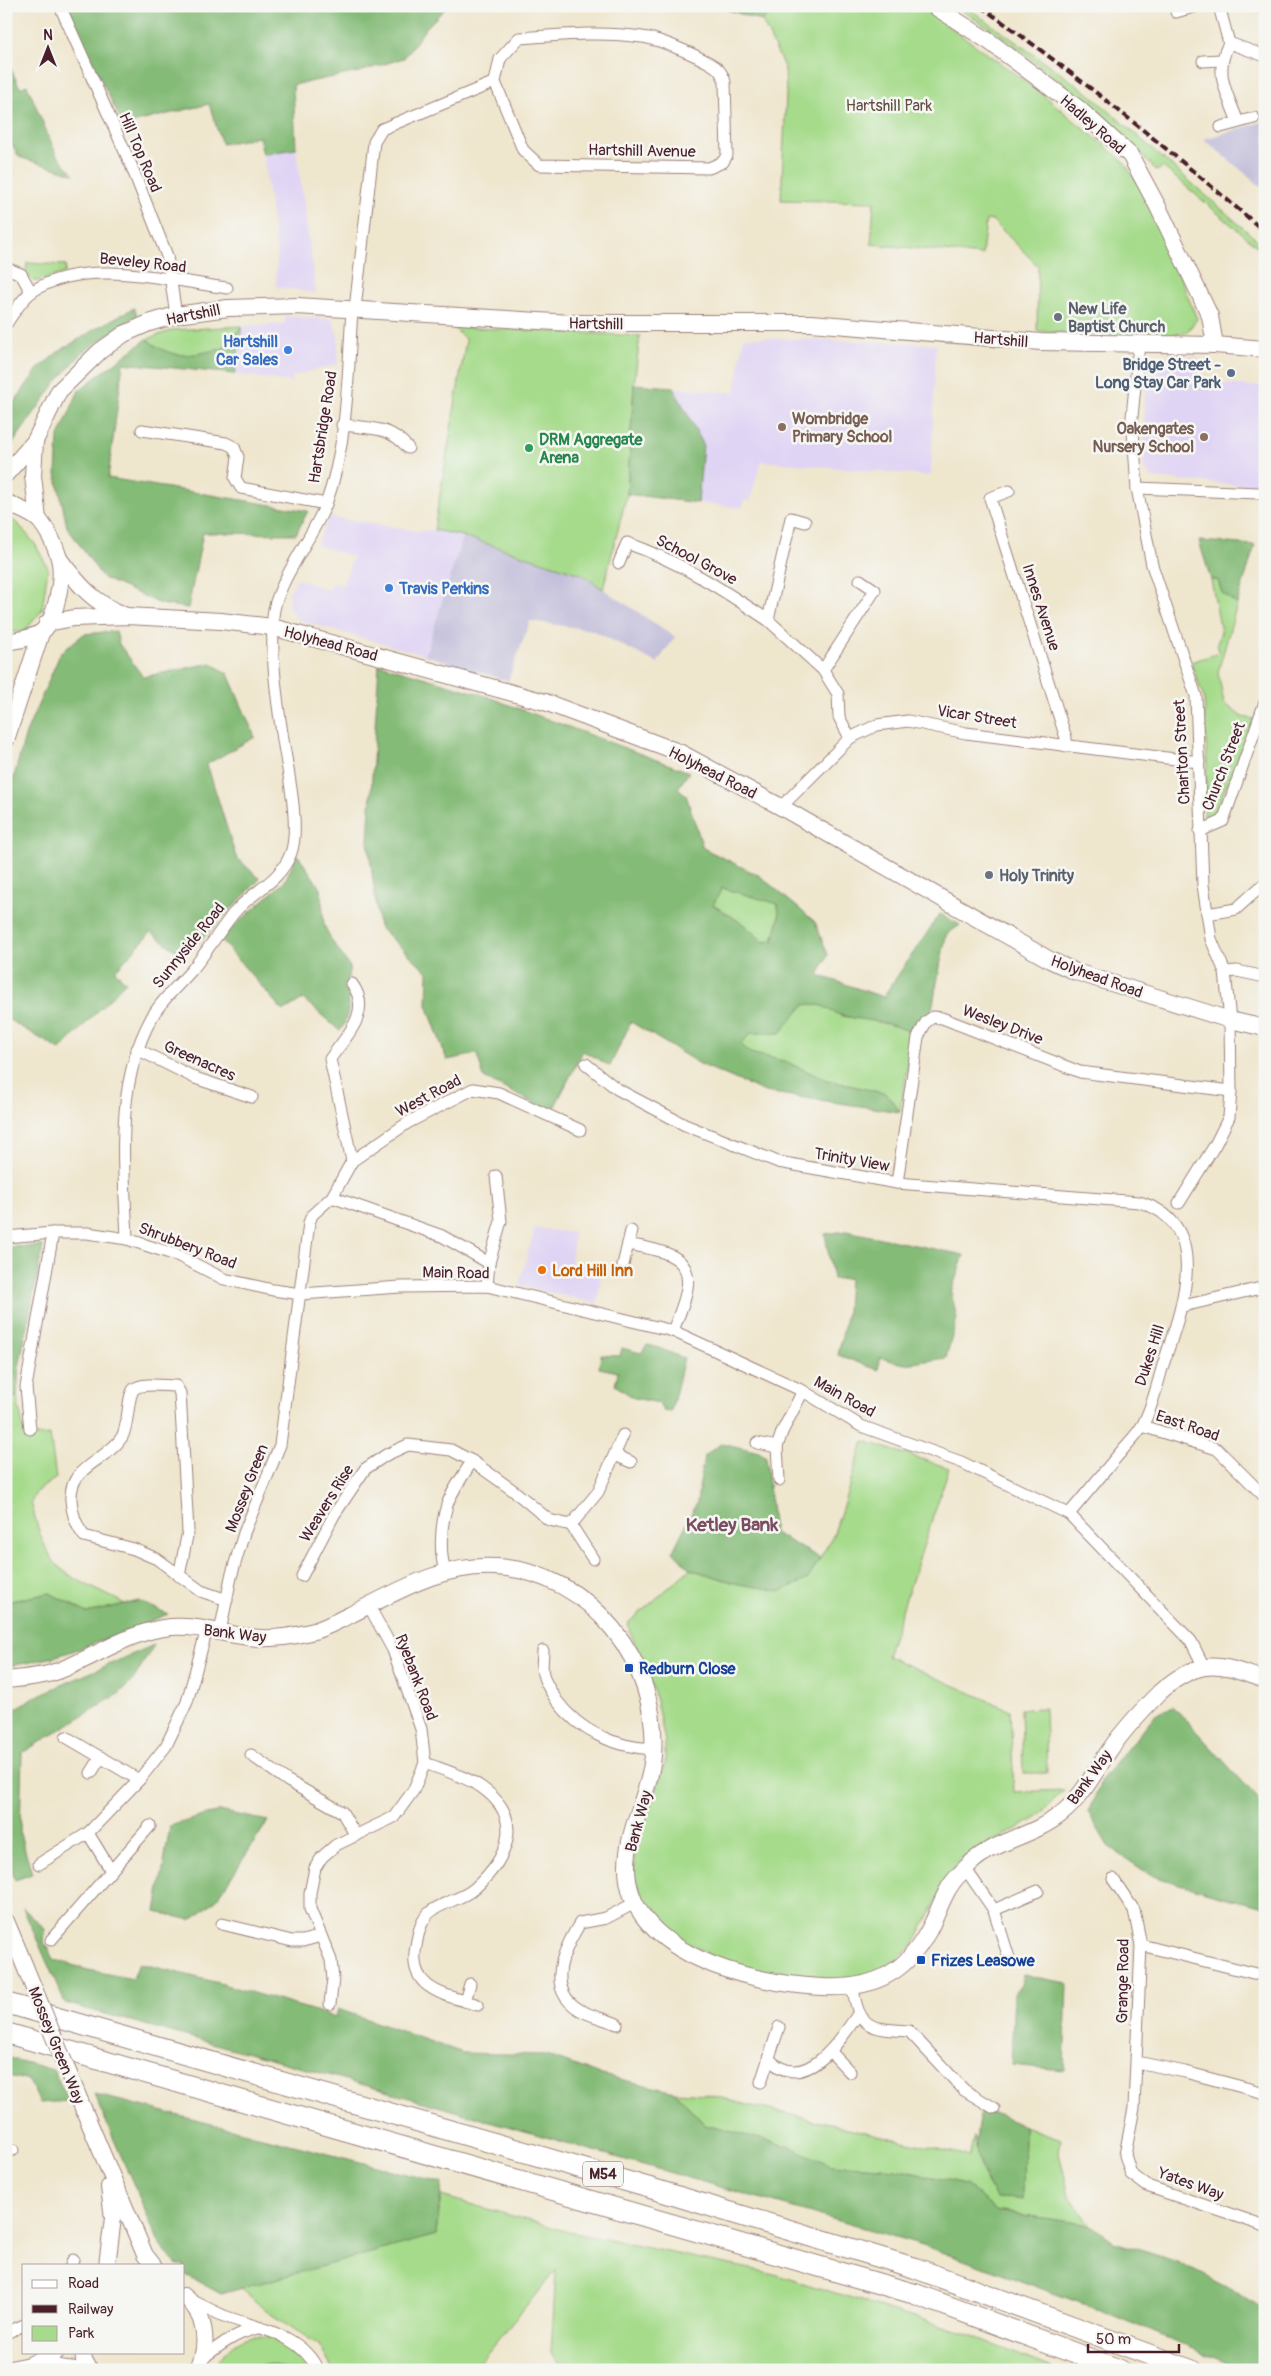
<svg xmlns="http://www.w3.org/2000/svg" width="1271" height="2376" font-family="Pangolin,sans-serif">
<rect width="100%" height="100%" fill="#f6f6f2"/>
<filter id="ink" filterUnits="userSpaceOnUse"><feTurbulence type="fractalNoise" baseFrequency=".02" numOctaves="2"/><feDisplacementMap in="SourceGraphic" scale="10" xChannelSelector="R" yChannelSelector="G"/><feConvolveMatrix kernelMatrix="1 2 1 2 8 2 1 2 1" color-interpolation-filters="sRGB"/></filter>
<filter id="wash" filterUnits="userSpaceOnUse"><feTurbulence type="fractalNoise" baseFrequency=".0096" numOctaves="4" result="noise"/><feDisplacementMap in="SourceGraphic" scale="20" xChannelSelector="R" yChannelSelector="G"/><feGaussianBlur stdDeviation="1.12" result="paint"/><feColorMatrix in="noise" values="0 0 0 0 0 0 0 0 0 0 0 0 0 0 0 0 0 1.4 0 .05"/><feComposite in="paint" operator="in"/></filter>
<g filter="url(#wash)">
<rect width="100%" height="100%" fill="#efe6ce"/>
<g fill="#e0d4f4">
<path d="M296,149l20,144 -40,-6 1,-31 -14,-102z"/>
<path d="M285,316l47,3 6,17v28l-45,12 -2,6 -56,-8 7,-48 43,-2z"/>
<path d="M744,337l192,7 -5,132 -170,-15 -11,40 -6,-1 -2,8 -115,-14 7,-110 101,9z"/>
<path d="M1154,356l44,1 -2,25 69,5v100l-113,-9 -8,-10 1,-104z"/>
<path d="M329,517l88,14 17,-1 29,6 -38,119 -127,-35 -10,-14 1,-13 8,-14 32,11 4,-7 10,2 10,-28 -37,-12z"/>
<path d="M535,1228l39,5 -3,31 31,6 -5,34 -78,-19z"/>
</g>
<g fill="#c4c0db">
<path d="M1265,121v69l-61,-51z"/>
<path d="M463,536l118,38 94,63 -18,26 -65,-33 -62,-9 -22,60 -83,-26z"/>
</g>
<g fill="#a6db8b" stroke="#787d5b">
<path d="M776,6h47l13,4 2,-4h80l11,6 107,77 88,73 26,41 47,116 -10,13 -29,5 -121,-6 1,-65 -45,-45 -7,-1 -4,35 -111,-11 3,-42 -93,-2 5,-105 -1,-26 -23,-48z"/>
<path d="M955,6h10l122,86 178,155v6l-102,-86 -6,4 -54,-57 -105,-80z"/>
<path d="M27,263l39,2 -1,8 -27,8h-5l-7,-7z"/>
<path d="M242,326l-18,22c-32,7 -50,15 -77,-9l26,-9z"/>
<path d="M453,327l187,9 -6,48 -7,110 -24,95 -22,-15 -118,-38 -29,-6 32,-190z"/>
<path d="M6,515l13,10 16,19 13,24 -6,42 -18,22h-18z"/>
<path d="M1211,580h7l4,13 15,11 -19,68 6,31 18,14 12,2 -39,94 -3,6 -5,1 -3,-2 3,-57 -3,-63 -13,-36 28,-9 -2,-9 4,-12z"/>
<path d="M722,888l56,15 1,15 -6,23 -9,1 -21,-18 -30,-19z"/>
<path d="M809,1004l17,2 15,10 49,7 23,10 -13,79 -13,-18 -60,-14 -43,-19 -34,-8 -10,-9 11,-11h29l24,-28z"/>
<path d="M17,1397l8,40 25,-2 6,43 -19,13 -6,11c5,20 10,41 22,58 12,18 53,33 72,44l-38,9 -37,-20 -44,9v-203z"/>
<path d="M864,1441l85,27 -62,188 123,54 4,82 50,-2 -29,29 -77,41 -44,84 -26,24 -33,12h-35l-51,-4 -36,-10 -62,-31 -24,-26 -13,-33v-28l31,-85v-22l-11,-49 -27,-68 63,-55 48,15 70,-5 25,-43z"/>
<path d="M1045,1708l2,65h-24l-2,-64z"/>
<path d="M675,2092l32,2 32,9 230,53 5,-20 6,34 16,28 27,1 1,-73 37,13 -2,14 10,42 22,30 -95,-14 -30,-27 -71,-15 -64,-4 -43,-19 -83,-21z"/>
<path d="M441,2196l128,36 201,41 190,58 96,39h-495l1,-4 -11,-12 5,-84 -83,100h-140l-14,-25 -53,-34 -25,-23 195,-53z"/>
<path d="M252,2336c26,-1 47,10 59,34h-99c12,-17 19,-29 40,-34z"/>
</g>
<g fill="#84bb77" stroke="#676d51" fill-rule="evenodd">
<path d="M66,6h382l-22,22 -22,30 -45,14 -66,13 3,64 -33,5 -4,-17 -37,7 -13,-40 -86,21z"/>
<path d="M716,6h60l-14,15z"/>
<path d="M10,67l10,21 7,-3 29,69 18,20 -55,-17 -13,-24v-64z"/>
<path d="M134,308l3,7 -54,37 -29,33 -48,68v-39l32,-45 20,-17 42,-26z"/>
<path d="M242,326l-7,48 -112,-11 -15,115 200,33 -12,23 -93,-1 -15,75 -27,-4 -58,-26 -36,-51 -11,-53 2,-35 21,-49 68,-51c27,23 45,16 77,9z"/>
<path d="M634,384l39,3 30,57 -5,59 -71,-9z"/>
<path d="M1199,541l56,4 -18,59 -15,-11 -4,-13h-7z"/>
<path d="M116,631l3,13 24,33 68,-14 17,11 27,63 -48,27 29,93 24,22 -76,78 -33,-25 -36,39 11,11 -66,68 -54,-32v-212l20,-73 35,-81 23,-18z"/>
<path d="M379,664l101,30 209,78 -11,16 8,7 17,53 57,28 55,46 13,33 -10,20 65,22 57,-83 20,11 -14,10 -14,74 -19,24c-27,-12 -42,-11 -69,-17 -16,-3 -19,-15 -40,-11l-24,28h-29l-10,11 9,9 34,8 43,19 60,14 13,18 -135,-20 -65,-28 -69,-42 -21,44 -27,-15 -31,61 -68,-34 -7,-24 -30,6 -20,-55 1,-33 -49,-45 -11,-86zM722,888l56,16 1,14 -6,23 -9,1 -21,-18 -30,-19z"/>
<path d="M297,854l24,35 3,36 8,16 18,26c-7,24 6,41 -10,64l-37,-32 -20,12 -63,-72 65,-58z"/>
<path d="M846,1231l118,24 -13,37 6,26 -11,40 -41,6 -25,-6 -2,12 -40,-15 9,-43 2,-34 -16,1 -8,-45z"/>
<path d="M43,1246l-24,121 -2,30 -11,2v-152z"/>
<path d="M647,1345c13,2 24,9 37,13l-13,54 -8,-1 -4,-8 -25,-5 -19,-13 3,-13 -19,-4 2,-13 19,1 2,-8 19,5z"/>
<path d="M722,1443l37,9 7,5 8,76 46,25 -12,21 -27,12 -43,-7 -48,-15 -17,-18 24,-49 7,-46z"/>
<path d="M50,1593l37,20 52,-12 29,13c-53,21 -105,46 -162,52v-64z"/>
<path d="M154,1645l-21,35 -13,13 -98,60 -2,81 12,40 -17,6 -9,-27v-139l35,-20z"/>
<path d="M1173,1706l92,100v101l-50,-12 -65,-20 -42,-29 -20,-34 15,-34 51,-62z"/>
<path d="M219,1811l49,10 -51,78 -26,21 -35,-8 14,-86z"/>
<path d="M23,1908l22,21 -1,13 9,17 35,11 45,9 6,-16 76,19 121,35 2,-8 125,44 83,2 52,19 77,18 30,33 83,21 43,19 64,4 71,15 30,27 95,14 23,17 61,19 55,28 35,21v60h-21l-139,-58 -182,-67 -580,-166 -278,-76z"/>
<path d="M1023,1975l44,8 -3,87 -53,-5 3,-71 7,-9z"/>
<path d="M6,2057l47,13 16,31 -29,2 -11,-22 -23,-6z"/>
<path d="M94,2094l348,89 -6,52 -215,59 -35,-19 -2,-3v-7h-7l-16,-18z"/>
<path d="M982,2108l42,18 -1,73 -27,-1c-21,-37 -25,-49 -14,-90z"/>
<path d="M271,2364l17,6h-51v-1z"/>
</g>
</g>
<g filter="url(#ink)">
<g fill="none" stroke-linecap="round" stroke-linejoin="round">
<g stroke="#9c827c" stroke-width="13">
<g id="street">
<path d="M60,6l71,159 36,91 9,59"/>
<path d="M1219,6l10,37"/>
<path d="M1176,12l21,-6"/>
<path d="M1229,43c-16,31 -2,49 9,79"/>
<path d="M1229,43l36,13"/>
<path d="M1203,61l18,-1"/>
<path d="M1221,127l33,-9"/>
<path d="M6,268l15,6 10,18"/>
<path d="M355,309l19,-167 8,-13 113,-47 5,-23 19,-21c41,-3 82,-7 123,-1 17,2 38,12 54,19 13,7 25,10 29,26l2,73 -4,7 -14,6 -170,-3 -16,-15 -28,-68"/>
<path d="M6,324c8,-11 16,-26 27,-33 51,-34 135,-11 194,-3"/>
<path d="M1139,344l-7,73 5,71 15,77 44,131 7,189 8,54 14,33 5,48 1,71 -2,26 -14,28 -36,58"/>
<path d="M342,425c27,3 48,1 66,23"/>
<path d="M142,430l84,13 8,4 4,10 -3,21 6,10 85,16"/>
<path d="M1137,488l122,5 6,3"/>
<path d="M1009,491l-19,7 76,240v8"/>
<path d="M619,563l8,-20c52,18 96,47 141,77l23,-102 14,4"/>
<path d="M768,620l55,50 52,-80 -15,-10"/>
<path d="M823,670l15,24 1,23 11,21"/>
<path d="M781,807l69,-69 27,-13 31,-4 58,12 233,29"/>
<path d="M1200,831l23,-10 42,-119"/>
<path d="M1207,914l29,-5 29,-26"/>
<path d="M1225,972l12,-1 28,6"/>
<path d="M137,1049l58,29 57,19"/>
<path d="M586,1064l31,25 68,36 93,37 119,21 242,19c77,22 41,111 24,163 -6,20 -11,44 -21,61 -6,10 -15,18 -22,27 -17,20 -34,41 -51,61"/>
<path d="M352,1161l-22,-102c16,-23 43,-47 22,-75"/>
<path d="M897,1183l21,-146 8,-15 7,-5 9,1 138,54 151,19"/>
<path d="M332,1197l20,-36 57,-39 64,-33 26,4 81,37"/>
<path d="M6,1237l47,-4"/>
<path d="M127,1239c-3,-74 -13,-154 25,-222 10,-18 26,-31 39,-46 15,-18 27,-38 42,-57 18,-23 46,-30 58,-61 10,-28 -5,-90 -9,-120 -6,-38 -11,-77 -9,-116 1,-30 41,-82 53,-113 22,-61 22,-131 26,-195"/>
<path d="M628,1244c13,3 29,5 42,11 33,15 11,52 3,76"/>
<path d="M623,1265l8,-34"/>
<path d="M487,1286l2,-23"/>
<path d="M1183,1306l82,-19"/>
<path d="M1142,1426l75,23 48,48"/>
<path d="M30,1429l-4,-42 27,-154h34l40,6 52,17 45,23 49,11 28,4 99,-7 87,-1 186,45 130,60 58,35 100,36 108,52 122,127 13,26"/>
<path d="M757,1443l20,4"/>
<path d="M615,1455l16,7"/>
<path d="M779,1480l-2,-33 5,-15 21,-41"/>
<path d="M571,1525l27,-33 25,-57"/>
<path d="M571,1525l22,34"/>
<path d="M445,1571c-6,-19 -4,-47 2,-66 5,-15 17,-30 25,-44"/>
<path d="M179,1576l9,-45 -8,-138 -4,-7c-11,0 -34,-4 -42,3 -7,7 -5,36 -12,48 -16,25 -53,28 -51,63 1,14 5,25 13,36l50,13 23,10 44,32 26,9"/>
<path d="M302,1576l32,-61 31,-46 21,-14 22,-10 43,5 21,11 42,30 35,29 22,5"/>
<path d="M220,1632l11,-55 13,-44 36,-88 29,-222 3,-8 20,-18 110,39 47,27 12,-42 -5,-45"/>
<path d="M543,1651c0,7 -2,16 0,23 2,10 9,19 14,27 23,31 58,46 96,48"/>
<path d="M66,1737l73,43"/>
<path d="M251,1755l37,26 54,31 14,24"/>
<path d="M425,1763c18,7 40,13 56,24 45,31 27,71 -6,101 -13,12 -35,14 -47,26 -8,9 -10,20 -12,32 -9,44 30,49 62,59"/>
<path d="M91,1773l10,-16"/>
<path d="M88,1833l22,36"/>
<path d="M39,1864l49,-31 51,-53 27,-34 21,-44 20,-73"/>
<path d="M965,1868l29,42 16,51"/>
<path d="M1113,1879l21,31 7,35 -7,163 -9,47 6,19 16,12 118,40"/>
<path d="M994,1910l44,-19"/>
<path d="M222,1924l70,17h11l18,-5"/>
<path d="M51,1940l99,-114"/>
<path d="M1141,1945l124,31"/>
<path d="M853,1987c5,41 17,42 56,44l55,59 30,18"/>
<path d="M465,2001l5,-17"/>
<path d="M330,2004l3,-25 -2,-19 -21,-51v-16l5,-25 7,-11 14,-12 58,-28 19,-26 12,-28 -4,-34 -28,-79 -24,-44"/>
<path d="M617,2024c-12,-5 -27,-8 -37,-14 -36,-21 -16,-61 0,-87l26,-5 27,-14"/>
<path d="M831,2052l19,20"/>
<path d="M768,2058c36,38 72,-17 90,-44"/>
<path d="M1137,2062l48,10 80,21"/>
<path d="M761,2082l18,-55"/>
<path d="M6,2148l7,2"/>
<path d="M71,2265l2,-5"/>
<path d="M189,2299c12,6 24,12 35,17 35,13 76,17 94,54"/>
<path d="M6,2333l18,-8"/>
<path d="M203,2358c18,-14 33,-25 55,-30"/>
</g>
</g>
<g stroke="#9c827c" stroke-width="18">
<g id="secondary">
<path d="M934,6l56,36 89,67 51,46 28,52 52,109 5,29"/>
<path d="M35,441l-2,35 5,43"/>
<path d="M6,474l29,-33 24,-50 41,-40 24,-17 25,-11 27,-8 52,-7 69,-2 274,17h240l230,19 174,3 50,4"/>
<path d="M6,502c10,6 27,11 34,19 8,10 15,24 19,37 5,18 -3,65 -19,75 -10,6 -23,7 -34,9"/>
<path d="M60,560c18,24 34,43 62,54"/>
<path d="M47,623l27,-5 53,-2 94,5 51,6 273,75 136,51 100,54 269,153 26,12 154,48 35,8"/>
<path d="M6,740l35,-107"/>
<path d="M6,1680c17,-2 36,-3 52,-9 38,-14 71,-40 113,-44 27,-2 52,7 78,10 20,3 41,0 61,-5 14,-3 27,-11 40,-17 47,-23 92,-52 147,-48 94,6 163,96 156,188 -3,38 -25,71 -26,110 -2,88 124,119 195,122 54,3 88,-16 111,-65 7,-15 13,-34 25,-46 8,-8 15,-17 26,-23 25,-15 53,-20 77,-39 21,-17 33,-41 48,-63 15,-22 32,-40 51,-59 12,-11 29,-22 45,-25 20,-3 41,7 60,13"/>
<path d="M6,1921l13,31"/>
<path d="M80,2101l65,154 8,10"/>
<path d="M107,2265l6,-47 -4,-31"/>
<path d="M184,2296c22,17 26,50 13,74"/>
<path d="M83,2352l1,8 6,10"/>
<path d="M34,2365l41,5"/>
<path d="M6,2370l24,-5 26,-13"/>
</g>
</g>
<g stroke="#9c827c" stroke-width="22">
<g id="highway">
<path d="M6,2003l644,185 265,80 276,102"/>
<path d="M6,2033l909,261 205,76"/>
</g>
</g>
<use href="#street" stroke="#fff" stroke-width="11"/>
<use href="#secondary" stroke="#fff" stroke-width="16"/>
<use href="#highway" stroke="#fff" stroke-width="20"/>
<path stroke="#4a1f2b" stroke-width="4" stroke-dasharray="8 4" stroke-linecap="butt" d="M980,6c99,70 193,147 285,226"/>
<g stroke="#9c827c" stroke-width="18" stroke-linecap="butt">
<path id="secondary-bridge" d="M19,1952l61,149"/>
</g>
<use href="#secondary-bridge" stroke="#fff" stroke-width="16"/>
</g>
</g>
<g fill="#6b7280" stroke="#f6f6f2" stroke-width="2">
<circle cx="1058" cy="317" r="5"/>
<circle cx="989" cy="875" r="5"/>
</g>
<g fill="#3f7fe0" stroke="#f6f6f2" stroke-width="2">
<circle cx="288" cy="350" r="5"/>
<circle cx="389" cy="588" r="5"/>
</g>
<circle fill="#5c6f8a" stroke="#f6f6f2" stroke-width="2" cx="1231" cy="373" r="5"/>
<g fill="#8d6e63" stroke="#f6f6f2" stroke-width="2">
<circle cx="782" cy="427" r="5"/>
<circle cx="1204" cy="437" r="5"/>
</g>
<circle fill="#2e9e5b" stroke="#f6f6f2" stroke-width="2" cx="529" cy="448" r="5"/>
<circle fill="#e8710a" stroke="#f6f6f2" stroke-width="2" cx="542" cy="1270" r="5"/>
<g fill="#1a4fb4" stroke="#f6f6f2" stroke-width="2">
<rect x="624" y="1663" width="10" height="10" rx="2.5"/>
<rect x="916" y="1955" width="10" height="10" rx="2.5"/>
</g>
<g text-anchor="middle" stroke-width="5" stroke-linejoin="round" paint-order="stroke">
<rect fill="#f6f6f2" stroke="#7e6067" stroke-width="1" x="583" y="2161.5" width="40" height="25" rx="4"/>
<g font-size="15" font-weight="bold" fill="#4a1f2b">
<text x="603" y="2179">M54</text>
</g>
<g font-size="16" fill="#614e43" stroke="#f6f6f2">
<text x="889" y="111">Hartshill Park</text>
</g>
<g font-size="16" fill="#4a1f2b" stroke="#f6f6f2">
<text transform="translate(1093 124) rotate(41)" y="6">Hadley Road</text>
<text transform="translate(642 150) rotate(1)" y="6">Hartshill Avenue</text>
<text transform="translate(141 152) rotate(67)" y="6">Hill Top Road</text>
<text transform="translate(143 262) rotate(6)" y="6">Beveley Road</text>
<text transform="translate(193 314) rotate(-11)" y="6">Hartshill</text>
<text transform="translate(596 323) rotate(1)" y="6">Hartshill</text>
<text transform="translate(1001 339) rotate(5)" y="6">Hartshill</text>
<text transform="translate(322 427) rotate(-81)" y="6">Hartsbridge Road</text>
<text transform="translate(697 559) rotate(28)" y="6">School Grove</text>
<text transform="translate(1042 607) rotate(72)" y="6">Innes Avenue</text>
<text transform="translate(331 643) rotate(15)" y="6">Holyhead Road</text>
<text transform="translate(977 716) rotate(9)" y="6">Vicar Street</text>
<text transform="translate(1181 752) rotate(-93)" y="6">Charlton Street</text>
<text transform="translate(1223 766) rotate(-69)" y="6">Church Street</text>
<text transform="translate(713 772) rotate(27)" y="6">Holyhead Road</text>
<text transform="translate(188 945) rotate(-51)" y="6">Sunnyside Road</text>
<text transform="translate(1097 976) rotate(20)" y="6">Holyhead Road</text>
<text transform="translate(1003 1024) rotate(21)" y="6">Wesley Drive</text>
<text transform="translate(200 1060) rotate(24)" y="6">Greenacres</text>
<text transform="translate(428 1095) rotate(-28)" y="6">West Road</text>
<text transform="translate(852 1159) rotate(10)" y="6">Trinity View</text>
<text transform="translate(188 1245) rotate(21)" y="6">Shrubbery Road</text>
<text transform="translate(456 1272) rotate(1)" y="6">Main Road</text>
<text transform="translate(1149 1355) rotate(-72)" y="6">Dukes Hill</text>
<text transform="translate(845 1396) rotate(29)" y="6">Main Road</text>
<text transform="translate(1188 1425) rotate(19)" y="6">East Road</text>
<text transform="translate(246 1488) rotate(-69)" y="6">Mossey Green</text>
<text transform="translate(326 1503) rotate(-58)" y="6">Weavers Rise</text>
<text transform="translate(235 1633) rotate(7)" y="6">Bank Way</text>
<text transform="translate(417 1677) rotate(69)" y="6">Ryebank Road</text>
<text transform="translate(1089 1777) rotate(-54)" y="6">Bank Way</text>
<text transform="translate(638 1821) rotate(-75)" y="6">Bank Way</text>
<text transform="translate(1122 1981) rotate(-89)" y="6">Grange Road</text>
<text transform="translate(57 2045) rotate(68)" y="6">Mossey Green Way</text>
<text transform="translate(1191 2183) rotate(20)" y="6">Yates Way</text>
</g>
<g font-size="16" font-weight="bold" fill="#5b616d" stroke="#f6f6f2" text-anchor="start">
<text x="1068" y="314">New Life<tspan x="1068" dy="18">Baptist Church</tspan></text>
<text x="999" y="881">Holy Trinity</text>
</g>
<g font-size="16" font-weight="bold" fill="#366cbe" stroke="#f6f6f2" text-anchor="end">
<text x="278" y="347">Hartshill<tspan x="278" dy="18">Car Sales</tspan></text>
<text x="399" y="594" text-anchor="start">Travis Perkins</text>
</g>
<g font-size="16" font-weight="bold" fill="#4e5e75" stroke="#f6f6f2" text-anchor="end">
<text x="1221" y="370">Bridge Street -<tspan x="1221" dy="18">Long Stay Car Park</tspan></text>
</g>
<g font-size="16" font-weight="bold" fill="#785e54" stroke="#f6f6f2" text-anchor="start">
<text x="792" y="424">Wombridge<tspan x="792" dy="18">Primary School</tspan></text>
<text x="1194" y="434" text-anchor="end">Oakengates<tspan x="1194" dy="18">Nursery School</tspan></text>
</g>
<g font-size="16" font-weight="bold" fill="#27864d" stroke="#f6f6f2" text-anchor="start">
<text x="539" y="445">DRM Aggregate<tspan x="539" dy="18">Arena</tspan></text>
</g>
<g font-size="16" font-weight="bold" fill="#c56008" stroke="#f6f6f2" text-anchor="start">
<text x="552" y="1276">Lord Hill Inn</text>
</g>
<g font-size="16" font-weight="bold" fill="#164399" stroke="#f6f6f2" text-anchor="start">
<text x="639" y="1674">Redburn Close</text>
<text x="931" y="1966">Frizes Leasowe</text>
</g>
<g font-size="19" font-weight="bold" fill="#7b4d60" stroke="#f6f6f2">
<text x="732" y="1531">Ketley Bank</text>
</g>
</g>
<rect width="1271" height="2376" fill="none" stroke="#f6f6f2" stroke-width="25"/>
<rect x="22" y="2264" width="162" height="90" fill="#f6f6f2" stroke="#b1a0a2"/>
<rect x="32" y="2280" width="25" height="8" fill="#ffffff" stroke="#b1a0a2"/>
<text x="68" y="2288" font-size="15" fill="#4a1f2b">Road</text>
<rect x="32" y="2305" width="25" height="8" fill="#4a1f2b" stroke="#b1a0a2"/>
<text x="68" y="2314" font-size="15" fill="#4a1f2b">Railway</text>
<rect x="32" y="2326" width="25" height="15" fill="#a6db8b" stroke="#b1a0a2"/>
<text x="68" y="2338" font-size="15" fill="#4a1f2b">Park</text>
<g transform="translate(48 48)" stroke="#f6f6f2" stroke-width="4" paint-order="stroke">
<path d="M0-4L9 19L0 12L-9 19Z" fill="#4a1f2b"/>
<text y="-8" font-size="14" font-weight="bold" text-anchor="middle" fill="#4a1f2b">N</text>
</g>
<path d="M1088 2344v8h91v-8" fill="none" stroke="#4a1f2b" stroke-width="2.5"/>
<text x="1096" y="2344" font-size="15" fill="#4a1f2b" stroke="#f6f6f2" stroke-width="4" paint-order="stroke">50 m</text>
</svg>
